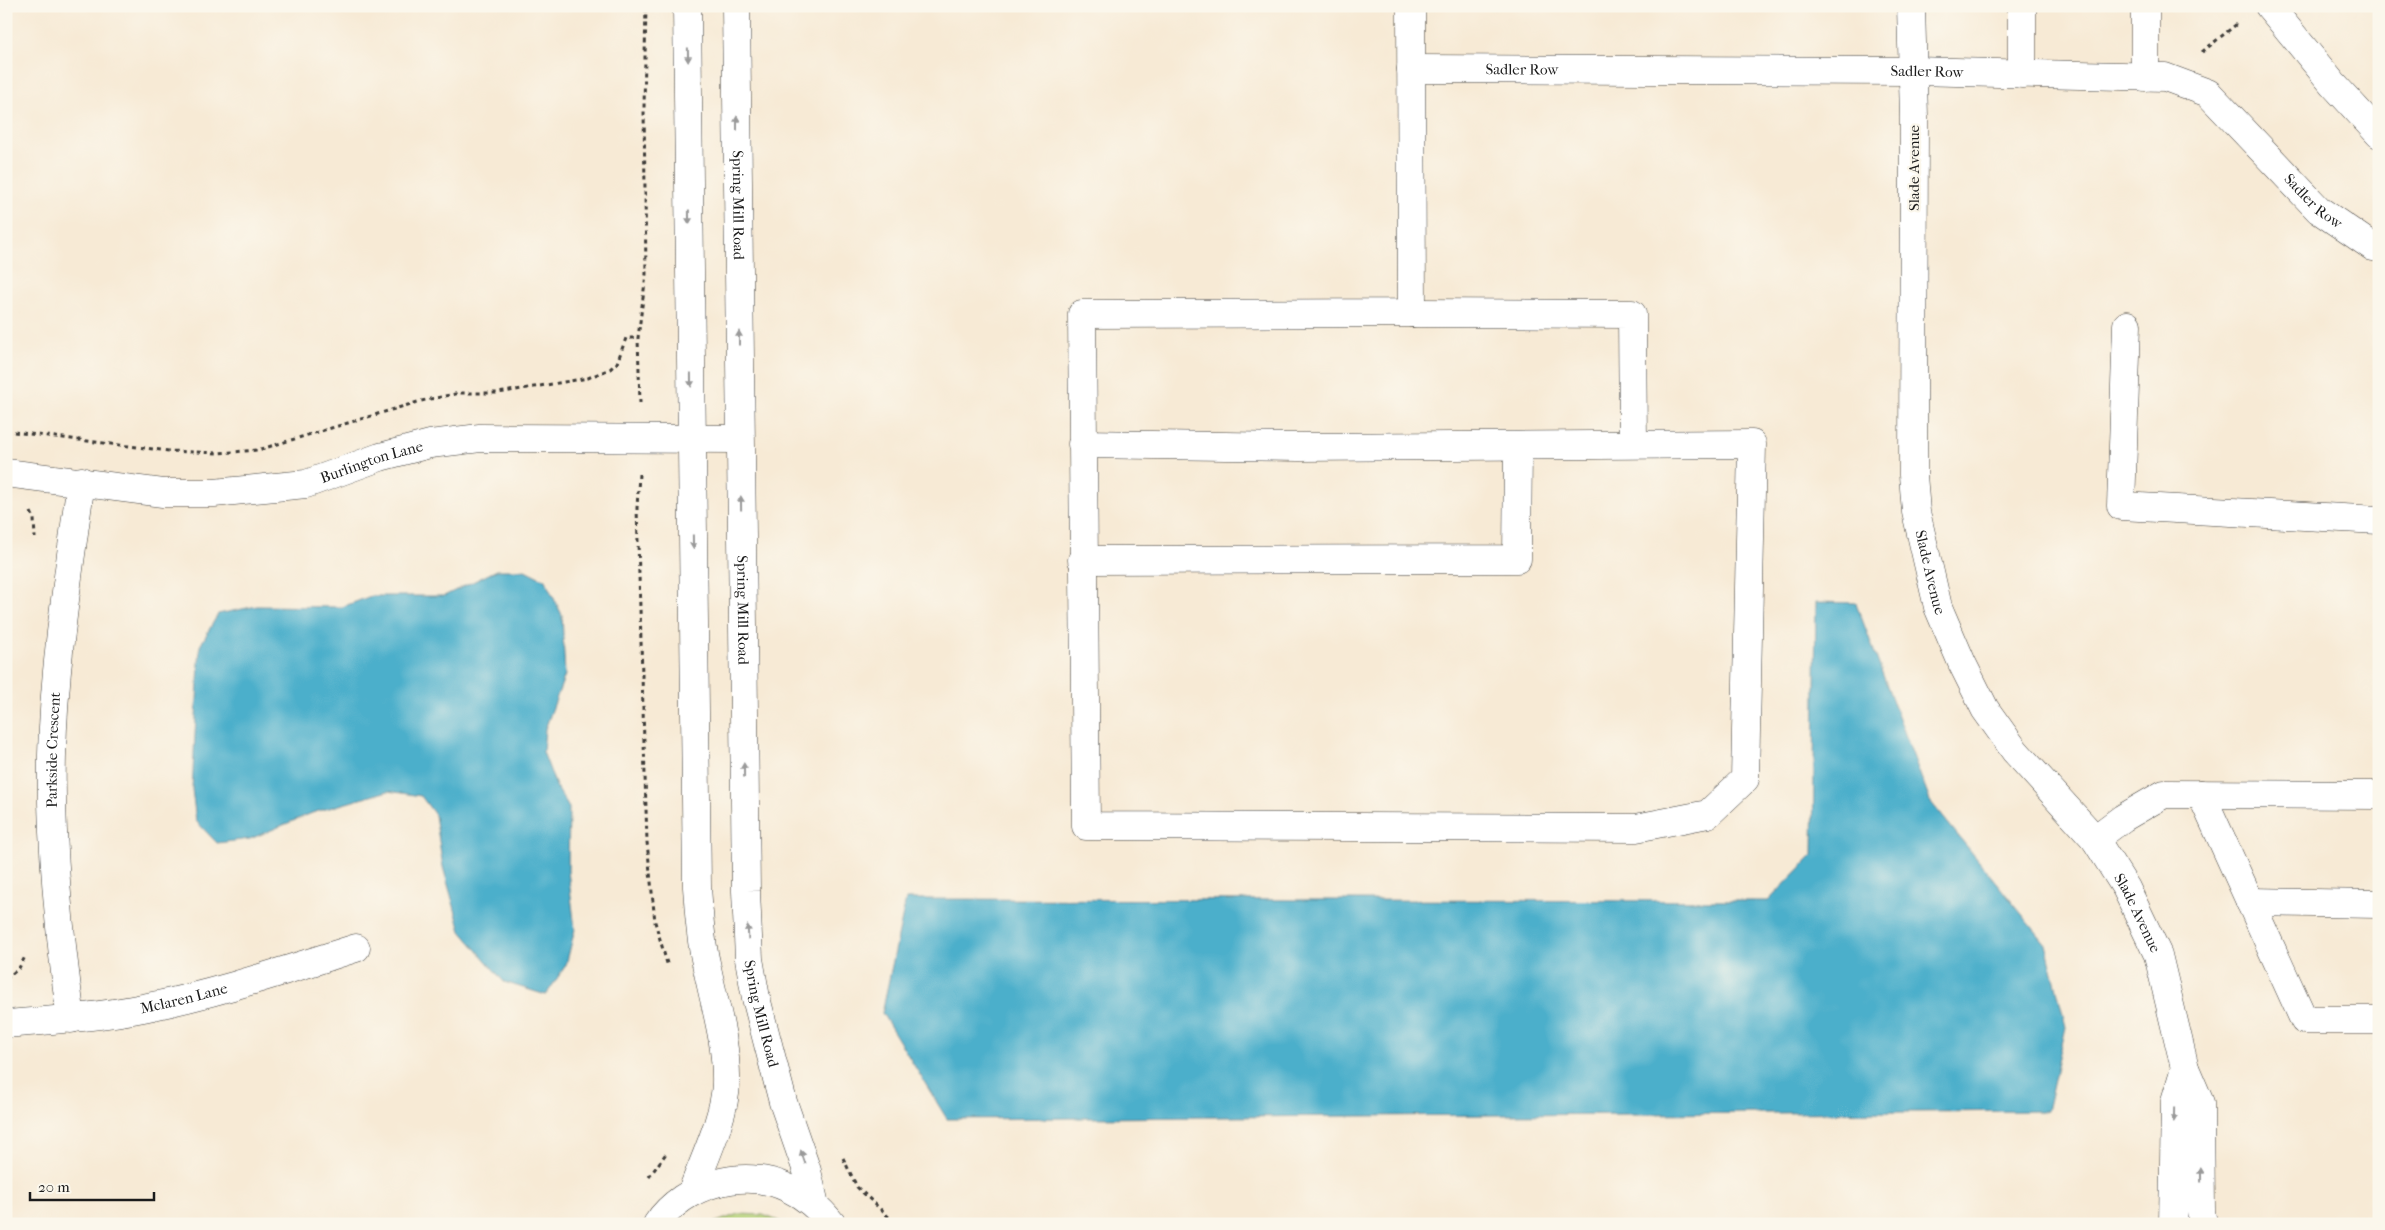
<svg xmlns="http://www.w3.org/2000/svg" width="2385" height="1230" font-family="'IM FELL French Canon',serif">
<rect width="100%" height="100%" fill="#fbf7ec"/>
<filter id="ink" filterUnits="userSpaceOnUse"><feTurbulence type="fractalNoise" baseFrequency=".02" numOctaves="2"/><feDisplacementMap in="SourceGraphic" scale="10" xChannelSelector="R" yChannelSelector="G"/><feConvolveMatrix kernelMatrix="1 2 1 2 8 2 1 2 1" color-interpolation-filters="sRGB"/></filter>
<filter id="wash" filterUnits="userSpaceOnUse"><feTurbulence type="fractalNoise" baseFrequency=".0096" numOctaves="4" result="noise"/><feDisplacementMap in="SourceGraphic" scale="20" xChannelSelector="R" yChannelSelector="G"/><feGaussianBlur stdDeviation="1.12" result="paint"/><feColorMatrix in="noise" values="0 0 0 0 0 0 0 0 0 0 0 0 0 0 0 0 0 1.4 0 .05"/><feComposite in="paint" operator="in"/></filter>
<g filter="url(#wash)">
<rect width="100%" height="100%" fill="#f7ead5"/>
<path fill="#b3d076" stroke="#687649" d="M738,1214l25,1 23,9h-75z"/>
<g fill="#4cafcb" stroke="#346674">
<path d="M497,570h28l20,10 17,35 3,60 -20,54 -2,23 13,34 13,22 -1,63 7,58 -9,36 -20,30 -42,-13 -43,-51 -18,-64 -8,-52 -14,-19 -33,-5 -76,22 -62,26 -33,4 -21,-22 -4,-32 8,-143 18,-32 39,-8 85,1 29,-11h73z"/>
<path d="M1816,602l40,1 74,198 116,143 20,83 -19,84 -1100,8 -65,-106 24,-114 862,2 45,-46z"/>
</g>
</g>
<g filter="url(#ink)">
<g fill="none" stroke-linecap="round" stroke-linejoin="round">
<g stroke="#3d3b38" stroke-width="29">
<g id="minor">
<path d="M687,6l10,881c2,26 3,51 9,76 8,40 21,79 20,120 -1,34 -22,76 -34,109"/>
<path id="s1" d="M736,6l10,885 3,68 7,39 27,104 24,69 8,34"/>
<path id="s2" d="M1911,6l3,111 -1,358 3,37 22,95 24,56 23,46 30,42 80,88 31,49 32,67 27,113 15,35 1,108 2,13"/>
<path d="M2022,6v68"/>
<path d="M2145,6v71"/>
<path d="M2269,6l64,78 46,50"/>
<path id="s3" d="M1411,69l502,2 252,6 43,16 111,117 54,37 6,1"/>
<path d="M1412,313l220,1 1,130"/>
<path d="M2127,325l-6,181 258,14"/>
<path d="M1082,444l217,3 453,-3 -7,335 -37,35 -72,14 -550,-2c-2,-171 -4,-342 -4,-512l330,-1 -1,-307"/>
<path id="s4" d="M6,473l157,20h51l92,-9 74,-27 50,-13 50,-6 260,1"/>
<path d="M1082,560l435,-1 1,-113"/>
<path d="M2201,794l103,226h75"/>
<path d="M2095,839l28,-21 41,-24 215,1"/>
<path d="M2250,902l129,2"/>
<path id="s5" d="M71,1019c-12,-87 -21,-176 -19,-264 2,-92 17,-183 29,-274"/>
<path id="s6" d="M6,1024c46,-4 92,-7 137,-16 72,-14 143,-38 213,-60"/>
<path d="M657,1224c27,-40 86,-57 131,-36 17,8 32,21 44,36"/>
<path d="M2173,1224l2,-123 10,-33"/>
</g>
</g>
<g stroke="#3d3b38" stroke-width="3" stroke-dasharray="4 4" stroke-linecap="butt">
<path d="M2202,52l36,-29"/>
<path d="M640,403l-2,-65 8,-64 -2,-166 2,-102"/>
<path d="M6,431l163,20 50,2 39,-3 163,-49 39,-8h38l90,-15 22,-9 7,-6 9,-25h12"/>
<path d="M639,474l-2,34 10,334 8,80 13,45"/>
<path d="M31,512l3,7 1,19"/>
<path d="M6,979l13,-11 7,-13"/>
<path d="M843,1158l14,29 39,37"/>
<path d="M649,1177l18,-25"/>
</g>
<use href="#minor" stroke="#fff" stroke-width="28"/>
</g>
<defs><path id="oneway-solid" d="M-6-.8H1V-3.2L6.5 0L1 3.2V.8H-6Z" transform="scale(1.25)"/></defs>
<g fill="#999">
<use href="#oneway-solid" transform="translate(688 55) rotate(89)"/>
<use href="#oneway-solid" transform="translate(737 123) rotate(-90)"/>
<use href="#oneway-solid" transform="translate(689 217) rotate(89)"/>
<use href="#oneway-solid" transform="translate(739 338) rotate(-90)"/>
<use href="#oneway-solid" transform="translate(691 380) rotate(89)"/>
<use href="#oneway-solid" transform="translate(741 503) rotate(-91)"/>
<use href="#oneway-solid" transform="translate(693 542) rotate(89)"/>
<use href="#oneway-solid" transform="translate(744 770) rotate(-91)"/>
<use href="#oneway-solid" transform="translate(748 932) rotate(-93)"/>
<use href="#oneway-solid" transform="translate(2174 1115) rotate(91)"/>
<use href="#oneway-solid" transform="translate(803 1157) rotate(-109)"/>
<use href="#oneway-solid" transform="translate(2201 1175) rotate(-91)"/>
</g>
</g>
<g text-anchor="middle" stroke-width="4.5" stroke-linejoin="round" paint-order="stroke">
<g font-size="15" fill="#1c1c1c" stroke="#fbf7ec">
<text dy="5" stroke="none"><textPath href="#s3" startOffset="111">Sadler Row</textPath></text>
<text dy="5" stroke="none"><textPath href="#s3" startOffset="516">Sadler Row</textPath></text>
<text transform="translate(1914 168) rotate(-90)" y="5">Slade Avenue</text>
<text dy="5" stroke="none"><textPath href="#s3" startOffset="951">Sadler Row</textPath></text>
<text dy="5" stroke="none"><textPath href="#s1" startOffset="199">Spring Mill Road</textPath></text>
<text dy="5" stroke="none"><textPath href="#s4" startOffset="371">Burlington Lane</textPath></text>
<text dy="5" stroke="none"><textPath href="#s2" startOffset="568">Slade Avenue</textPath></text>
<text dy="5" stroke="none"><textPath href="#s1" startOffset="604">Spring Mill Road</textPath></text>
<text dy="5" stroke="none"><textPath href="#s5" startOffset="270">Parkside Crescent</textPath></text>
<text dy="5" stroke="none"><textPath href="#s2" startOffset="972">Slade Avenue</textPath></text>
<text dy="5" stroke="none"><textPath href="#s6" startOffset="180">Mclaren Lane</textPath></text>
<text dy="5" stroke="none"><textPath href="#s1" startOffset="1009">Spring Mill Road</textPath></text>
</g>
</g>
<rect width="2385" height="1230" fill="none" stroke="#fbf7ec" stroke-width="25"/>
<path d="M30 1192v8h124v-8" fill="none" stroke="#1c1c1c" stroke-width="2.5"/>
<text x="38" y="1192" font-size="15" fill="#1c1c1c" stroke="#fbf7ec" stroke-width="4" paint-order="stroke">20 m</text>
</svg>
